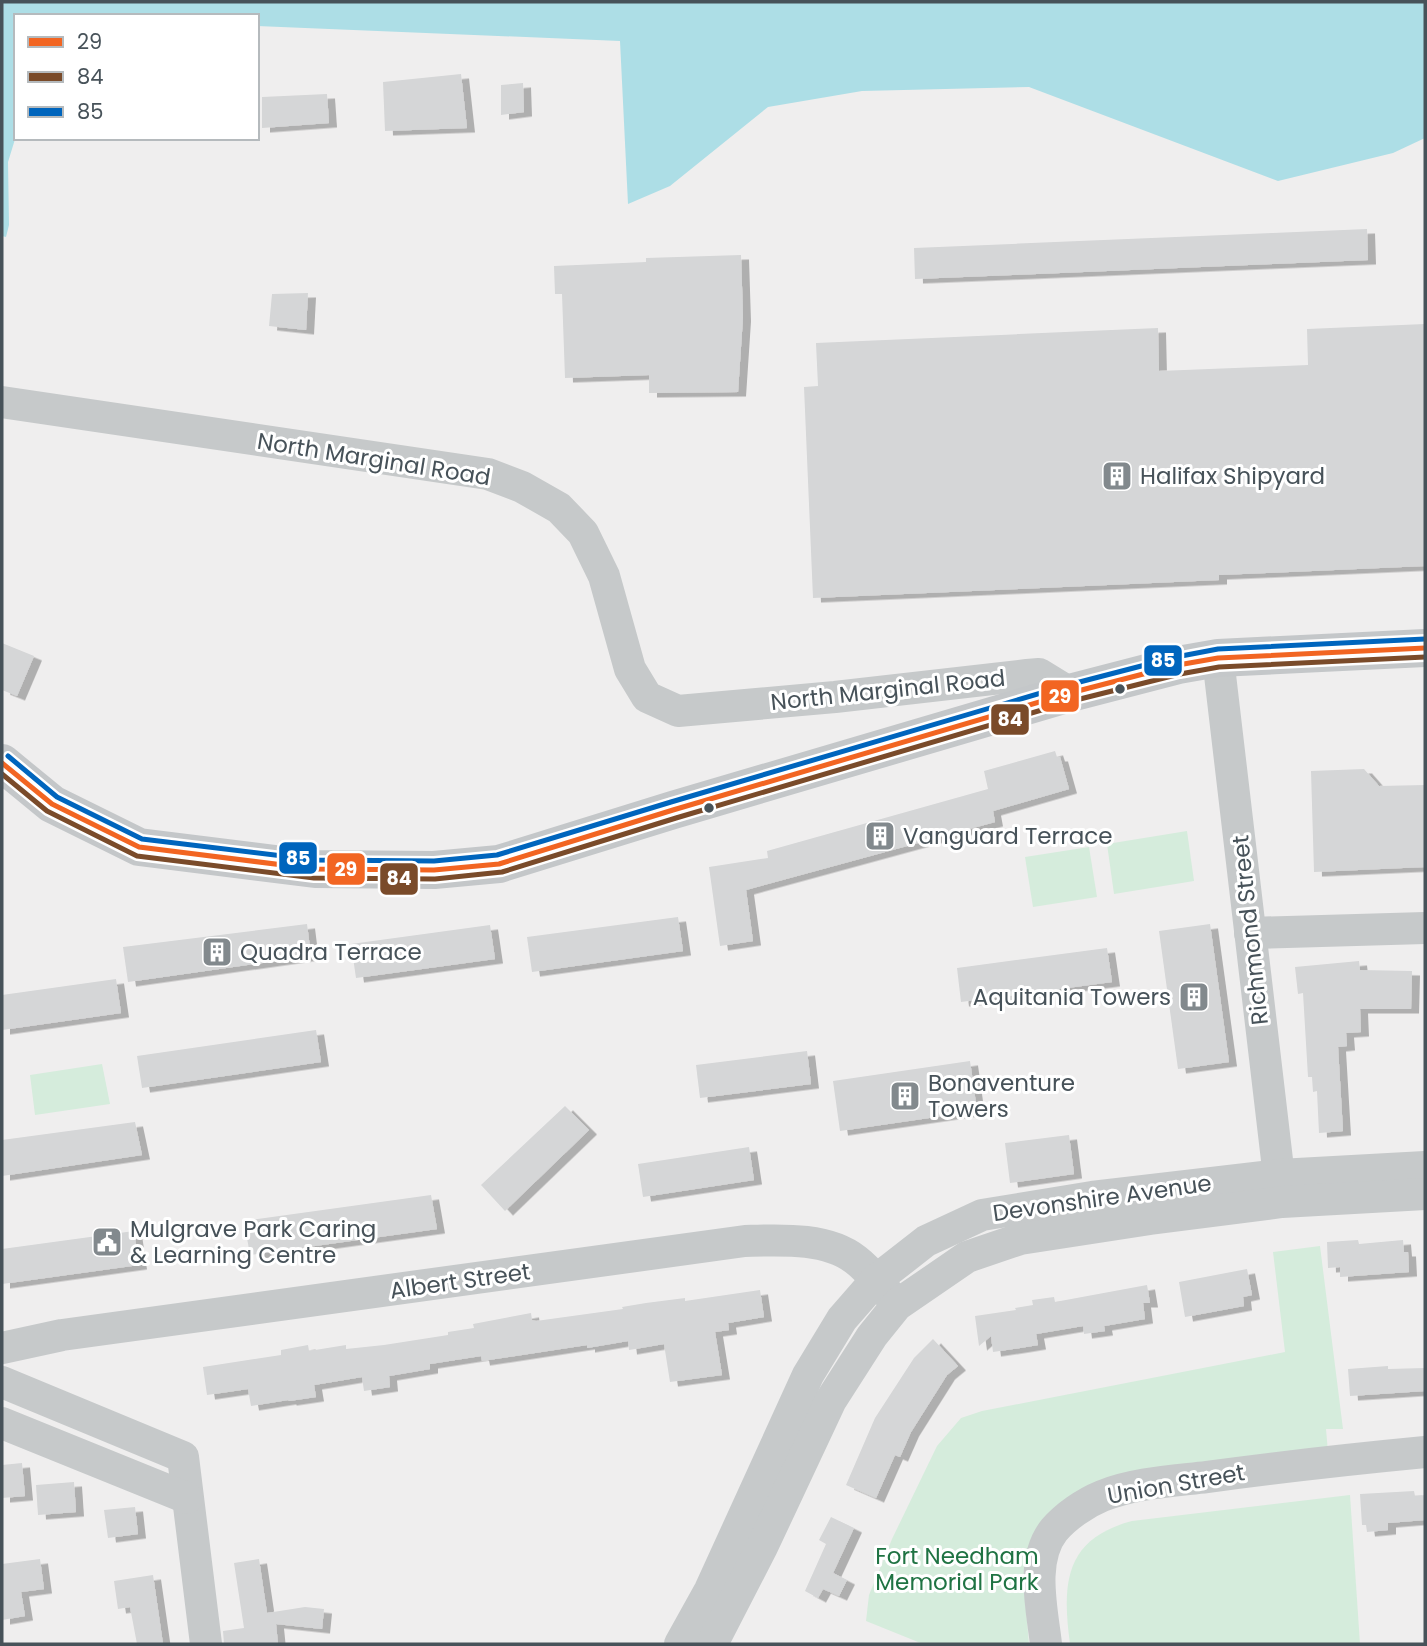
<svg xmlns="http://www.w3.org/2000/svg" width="1427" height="1646" font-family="Poppins,sans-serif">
<defs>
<filter id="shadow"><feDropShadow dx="8" dy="4.5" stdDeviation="0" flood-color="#0004"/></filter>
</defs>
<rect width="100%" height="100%" fill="#efeeee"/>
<g fill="#d5ecdc">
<path d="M1187,831l7,50 -80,13 -7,-50z"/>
<path d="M1089,847l8,50 -64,10 -8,-50z"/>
<path d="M102,1064l8,40 -75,11 -5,-40z"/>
<path d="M1320,1246l23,183h-17l2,23 -225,36 -78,110 4,46h-106l-57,-23 3,-26 23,-56 45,-93 24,-28 21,-7 303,-59 -12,-100z"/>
<path d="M1350,1495l10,149h-290c-8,-60 -6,-105 62,-123z"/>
</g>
<path fill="#addee6" d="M2,2h1423v136l-32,15 -115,28 -249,-94 -167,4 -94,16 -98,79 -42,18 -8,-163 -363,-15v-10h-241v120l-8,26 1,63 -3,12 -4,-1z"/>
<g fill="#d5d6d7" filter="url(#shadow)">
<path d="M461,74l6,54 -82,3 -2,-49z"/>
<path d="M523,83l1,29 -23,3v-30z"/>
<path d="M327,94l2,29 -67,5v-31z"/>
<path d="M1367,229l1,31 -453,19 -1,-31z"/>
<path d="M741,255l2,62 -5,75 -89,1v-18l-84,3 -3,-84h-7l-1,-28 92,-4v-4z"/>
<path d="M308,293l-2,37 -37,-4 3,-32z"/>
<path d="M1425,324v242l-206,9v5l-406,18 -9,-211 14,-1 -2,-43 342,-15 1,43 149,-6 -1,-36z"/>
<path d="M2,643l32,13 -17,40 -15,-6z"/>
<path d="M1055,751l2,6h3l9,32 -76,22 2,11 -249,68 7,51 -33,5 -11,-79 59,-9 -1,-7 221,-62 -4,-18z"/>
<path d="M1364,769l15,17 46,-1v82l-111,5 -3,-101z"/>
<path d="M678,917l5,34 -151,21 -5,-35z"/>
<path d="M307,924l4,32 -183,26 -5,-35z"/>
<path d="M1210,924l19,138 -51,7 -19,-138z"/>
<path d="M490,925l5,34 -139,19 -5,-34z"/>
<path d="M1107,948l5,34 -151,20 -4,-34z"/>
<path d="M1359,961l1,9 52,1 -1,38h-51l1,23 -15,1 1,13 -9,1 5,84 -24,2 -2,-42 -4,1 -1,-15h-4l-5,-84 -5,1 -3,-27z"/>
<path d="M116,979l5,34 -119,17v-35z"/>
<path d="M316,1030l5,32 -179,26 -5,-32z"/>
<path d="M807,1051l4,33 -111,14 -4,-33z"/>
<path d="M970,1061l7,50 -137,20 -7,-50z"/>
<path d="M565,1106l24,24 -84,81 -24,-26z"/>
<path d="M135,1122l7,33 -140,21v-36z"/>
<path d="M1069,1135l5,39 -64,9 -5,-40z"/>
<path d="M749,1147l5,33 -111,17 -5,-33z"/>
<path d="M431,1195l6,34 -187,26 -6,-34z"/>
<path d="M134,1231l5,34 -137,19v-35z"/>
<path d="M1358,1240l1,4 44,-4 1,12h4l1,20 -69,5v-10l-12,1 -1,-26z"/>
<path d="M1247,1269l5,26 -9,2 1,9 -59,11 -6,-35z"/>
<path d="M1147,1285l3,18h-7l2,16 -41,7 1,5 -21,3 -1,-8 -47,8 2,11 -18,3 -27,4 -2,-16 -12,10 -4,-30 41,-6 -1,-2 18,-3 -1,-5 22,-3 1,5z"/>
<path d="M760,1290l4,27 -36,6 1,7 -14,2 7,43 -52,7 -6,-38 -35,6 -1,-9 -41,7v-3l-105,16 -1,-5 -51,8v5l-41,7 1,11 -26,4 -2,-14 -48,8 2,12 -27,4 -1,-1 -37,6 -3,-17 -41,6 -4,-28 78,-12v-5l27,-5 1,6 37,-6v4l38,-4 64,-10v-3l26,-4 -1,-4 58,-11 1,7 4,1 87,-12 -1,-2 24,-4 39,-5v3z"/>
<path d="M933,1339l25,27 -11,9 -36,57 -11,25 -5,-2 -19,43 -30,-13 29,-67 39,-60z"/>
<path d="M1388,1366v3l37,-1v23l-75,5 -2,-27z"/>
<path d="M22,1463l3,33 -23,2v-33z"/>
<path d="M74,1482l2,30 -38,3 -2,-30z"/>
<path d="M1414,1491l1,5 10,-1v25l-37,3v7l-21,2 -1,-7h-4l-2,-31z"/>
<path d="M135,1507l3,27 -30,4 -4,-28z"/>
<path d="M831,1517l23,11 -21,45 14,7 -8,16 -16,-7 -5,9 -13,-7 21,-47 -7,-4z"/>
<path d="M40,1559l4,30 -23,3 4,24 -23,4v-56z"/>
<path d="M259,1559l8,54 38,-6 19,2 -2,20 -46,-5 2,20h-54l-1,-13 21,-3 -10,-65z"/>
<path d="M153,1575l10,69h-26l-7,-37 -12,2 -4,-28z"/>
</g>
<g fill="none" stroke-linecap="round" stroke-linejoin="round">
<g stroke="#c6c9ca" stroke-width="32">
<path d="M2,402l486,72 34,13 37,21 24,25 21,43 26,93 17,28 31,14 157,-14 192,-22 12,-1 31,19"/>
<path d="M1218,658l63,536"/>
<path d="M1250,933l175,-5"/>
<path d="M2,1348l60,-13 683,-94c35,-1 82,-4 111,19 13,10 24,24 34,36"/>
<path d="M2,1382l181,75 23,187"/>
<path d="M2,1423l185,75"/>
<path d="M680,1644l30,-54 98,-215 34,-56 34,-39 50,-39 56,-26 110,-18 187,-22 146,-8"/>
<path d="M712,1644l50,-97 69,-147 41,-64 25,-31 70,-48 53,-18 130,-20 132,-17 143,-8"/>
<path d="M1046,1644c-4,-35 -16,-84 8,-114 12,-14 31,-27 48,-34 32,-13 71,-15 105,-19 73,-10 145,-18 218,-25"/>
</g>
<path stroke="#c4c7c9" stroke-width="38" d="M2,763l50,41 87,43 176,22 119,1 65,-6 174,-54 397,-117 108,-28 40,-7 207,-10"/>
<g stroke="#fff" stroke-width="10">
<path id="bus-1" d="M2,763l50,41 87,43 176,22 119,1 65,-6 174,-54 397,-117 108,-28 40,-7 207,-10"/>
</g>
<g stroke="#fff" stroke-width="10">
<path id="bus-2" d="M2,774l45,37 90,45 177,22 121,1 67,-7 174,-54 396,-117 108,-27 39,-7 206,-10"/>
</g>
<g stroke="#fff" stroke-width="10">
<path id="bus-3" d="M8,756l49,41 85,42 174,21 118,1 63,-6 174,-53 397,-117 108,-28 42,-8 207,-10"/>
</g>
<use href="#bus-1" stroke="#f26522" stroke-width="5"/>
<use href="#bus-2" stroke="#7a4b2a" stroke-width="5"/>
<use href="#bus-3" stroke="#0065bd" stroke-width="5"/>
</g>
<defs>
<g id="building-square" transform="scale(1.575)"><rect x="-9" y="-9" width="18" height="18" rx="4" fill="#82898d" stroke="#fff"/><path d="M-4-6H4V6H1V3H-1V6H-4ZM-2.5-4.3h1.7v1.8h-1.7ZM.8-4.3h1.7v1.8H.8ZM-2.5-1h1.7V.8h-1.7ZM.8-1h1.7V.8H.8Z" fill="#fff"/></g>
<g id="civic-square" transform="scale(1.575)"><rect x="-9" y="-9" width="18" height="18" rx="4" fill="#82898d" stroke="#fff"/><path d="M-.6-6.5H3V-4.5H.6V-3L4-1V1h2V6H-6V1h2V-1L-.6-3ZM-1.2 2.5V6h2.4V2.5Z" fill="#fff"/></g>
</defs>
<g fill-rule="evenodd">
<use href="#building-square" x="1117" y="476"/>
<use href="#building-square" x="880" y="836"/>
<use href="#building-square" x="217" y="952"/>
<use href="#building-square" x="1194" y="997"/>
<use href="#building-square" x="905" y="1096"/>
<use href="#civic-square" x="107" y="1242"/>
</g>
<g fill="#475259" stroke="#fff" stroke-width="2.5">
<circle cx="1120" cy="689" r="6"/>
<circle cx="709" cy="808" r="6"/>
</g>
<g text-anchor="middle" stroke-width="6" stroke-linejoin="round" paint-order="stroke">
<g font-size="23" fill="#475259" stroke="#fff">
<text transform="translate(374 459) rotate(9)" y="8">North Marginal Road</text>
<text transform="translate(888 690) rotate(-6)" y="8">North Marginal Road</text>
<text transform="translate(1250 930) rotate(-96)" y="8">Richmond Street</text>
<text transform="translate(1102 1198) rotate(-8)" y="8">Devonshire Avenue</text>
<text transform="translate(460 1281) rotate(-8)" y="8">Albert Street</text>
<text transform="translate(1176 1484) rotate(-10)" y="8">Union Street</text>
</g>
<g font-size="23" fill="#475259" stroke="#fff" text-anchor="start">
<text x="1140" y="484">Halifax Shipyard</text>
<text x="903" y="844">Vanguard Terrace</text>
<text x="240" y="960">Quadra Terrace</text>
<text x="1171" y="1005" text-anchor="end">Aquitania Towers</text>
<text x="928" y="1091">Bonaventure<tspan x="928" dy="26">Towers</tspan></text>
<text x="130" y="1237">Mulgrave Park Caring<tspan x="130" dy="26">&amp; Learning Centre</tspan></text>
</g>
<g font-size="23" fill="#1f7343" stroke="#fff">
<text x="957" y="1564">Fort Needham<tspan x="957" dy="26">Memorial Park</tspan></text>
</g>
</g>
<g stroke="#fff" stroke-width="2.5">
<rect x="1143" y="644" width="40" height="33" rx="7" fill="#0065bd"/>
<rect x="1040" y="679" width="40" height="34" rx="7" fill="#f26522"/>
<rect x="990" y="703" width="40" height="33" rx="7" fill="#7a4b2a"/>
<rect x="278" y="841" width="40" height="34" rx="7" fill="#0065bd"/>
<rect x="326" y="852" width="40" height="34" rx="7" fill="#f26522"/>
<rect x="379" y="862" width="40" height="34" rx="7" fill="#7a4b2a"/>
</g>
<g font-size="19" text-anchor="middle" font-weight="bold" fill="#fff">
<text x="1163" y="667">85</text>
<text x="1060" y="703">29</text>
<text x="1010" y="726">84</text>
<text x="298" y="865">85</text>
<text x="346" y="876">29</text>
<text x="399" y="885">84</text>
</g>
<rect width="1427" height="1646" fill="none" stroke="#475259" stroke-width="7"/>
<rect x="14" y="14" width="245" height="126" fill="#ffffff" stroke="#b5babd" stroke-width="2"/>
<rect x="28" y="37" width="35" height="10" fill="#f26522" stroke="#b5babd" stroke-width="2"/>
<text x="77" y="49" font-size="21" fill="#475259">29</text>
<rect x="28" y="72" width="35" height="10" fill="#7a4b2a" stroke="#b5babd" stroke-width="2"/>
<text x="77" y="84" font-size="21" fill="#475259">84</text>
<rect x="28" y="107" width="35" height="10" fill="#0065bd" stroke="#b5babd" stroke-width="2"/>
<text x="77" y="119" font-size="21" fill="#475259">85</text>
</svg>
